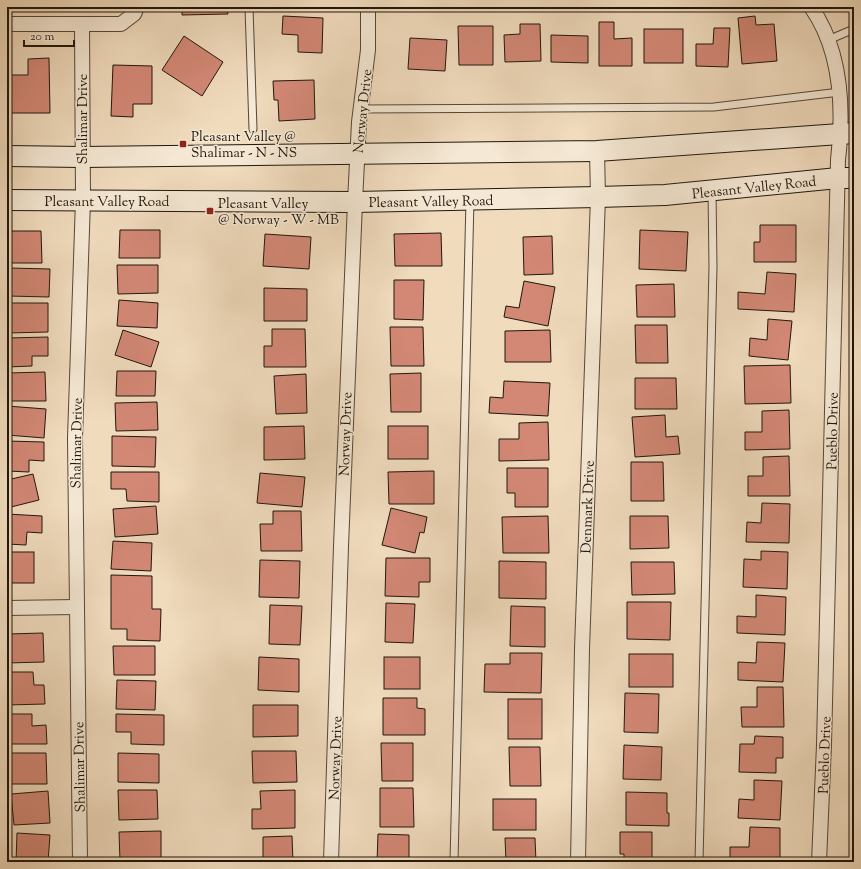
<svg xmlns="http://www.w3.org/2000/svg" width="861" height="869" font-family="'Sorts Mill Goudy',serif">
<rect width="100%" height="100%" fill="#f0dbbd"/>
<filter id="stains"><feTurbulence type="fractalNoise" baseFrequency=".005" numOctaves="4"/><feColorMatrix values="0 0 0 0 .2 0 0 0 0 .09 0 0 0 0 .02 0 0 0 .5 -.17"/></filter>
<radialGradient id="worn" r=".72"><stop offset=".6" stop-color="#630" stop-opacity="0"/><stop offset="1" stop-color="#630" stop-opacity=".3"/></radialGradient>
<g fill="#d38876" stroke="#20170c">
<path d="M182,7h45l1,7 -46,1z"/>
<path d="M283,16l40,2 -1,35 -24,-1v-17l-16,-1z"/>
<path d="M755,16l1,9 18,-1 3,37 -35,3 -4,-46z"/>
<path d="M599,22h15v17l18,-1v28h-33z"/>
<path d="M520,24h20l1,37 -36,1 -1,-27 16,-1z"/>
<path d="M458,26h35v39h-34z"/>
<path d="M714,28h16l-2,39 -32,-1v-22h17z"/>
<rect x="644" y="29" width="39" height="34"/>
<path d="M551,35l37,1v27l-37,-1z"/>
<path d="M184,36l39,26 -21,34 -40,-26z"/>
<path d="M410,38l37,2 -2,31 -37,-2z"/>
<path d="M49,58l1,55h-41l-1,-38h20v-16z"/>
<path d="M113,65l39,1v38h-19v13l-22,-1z"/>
<path d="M314,80l1,39 -36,2 -1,-21h-4l-1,-19z"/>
<path d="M760,225h36v37h-42v-20h6z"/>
<path d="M120,230h40v28h-41z"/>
<path d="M640,230l48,2 -2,39 -47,-2z"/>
<path d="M9,231h32l1,32h-33z"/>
<path d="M441,233l1,33h-47l-1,-32z"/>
<path d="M265,234l46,3 -2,32 -46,-3z"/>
<path d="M552,236l1,38 -29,1 -1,-38z"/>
<path d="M117,265h41v28l-40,1z"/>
<path d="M9,268l41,1 -1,28 -41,-1z"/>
<path d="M767,272l29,2 -2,38 -56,-3v-17l27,2z"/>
<path d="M394,280h30l-1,40 -29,-1z"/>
<path d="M524,281l31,6 -7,39 -44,-9 2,-11 13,2z"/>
<path d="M674,284l1,33h-38l-1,-32z"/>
<path d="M264,288l43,1v32h-43z"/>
<path d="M119,300l39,3 -1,25 -40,-2z"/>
<path d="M7,303h41v29l-41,1z"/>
<path d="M768,319l24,2 -4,39 -39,-4 1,-18 17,2z"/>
<path d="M635,325h32l1,38h-32z"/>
<path d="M390,327h33l1,39h-33z"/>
<path d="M272,329h33l1,38h-42v-21h8z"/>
<path d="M123,330l36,12 -8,25 -36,-12z"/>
<path d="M550,330l1,32h-46v-31z"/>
<path d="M48,337v19h-16v10l-25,1v-29z"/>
<path d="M790,365l1,38 -46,1 -1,-38z"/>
<path d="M117,371h39l-1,25h-39z"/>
<path d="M45,372l1,29h-39v-28z"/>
<path d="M421,373v39h-30l-1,-38z"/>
<path d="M306,374l1,39 -31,1 -2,-38z"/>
<path d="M635,378h41l1,31h-42z"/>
<path d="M504,381l46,2 -2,33 -59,-3 1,-16 13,1z"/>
<path d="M157,402l1,28 -42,1 -1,-28z"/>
<path d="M7,406l39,3 -2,29 -37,-3z"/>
<path d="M789,410l1,39 -45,1v-18h17v-21z"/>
<path d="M665,415l1,22 12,-1 2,18 -45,3 -3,-40z"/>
<path d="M548,422l1,38 -50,1v-22h20v-16z"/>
<path d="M304,426l1,33 -41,1v-33z"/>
<rect x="388" y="426" width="40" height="33"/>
<path d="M112,436l44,1 -1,30 -43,-1z"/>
<path d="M7,441l37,1v19l-15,-1v12l-22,-1z"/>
<path d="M789,456l1,40h-42v-20h15v-19z"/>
<path d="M631,462h32l1,39h-33z"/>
<path d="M507,468h41v39h-33v-14h-8z"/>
<path d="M434,471v33h-45l-1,-32z"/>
<path d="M111,472h48v30l-32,-1 -1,-12h-15z"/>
<path d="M260,473l45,4 -3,30 -45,-4z"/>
<path d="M33,474l6,26 -32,8v-28z"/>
<path d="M762,503l28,1 -1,39 -43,-1 1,-20 14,1z"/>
<path d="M156,506l2,28 -43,3 -2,-28z"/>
<path d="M391,508l36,9 -3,16 -4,-1 -5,21 -33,-8z"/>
<path d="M273,511h28l1,40h-41l-1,-27h13z"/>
<path d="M7,514l35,2v17l-15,-1 -1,13 -19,-1z"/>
<path d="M548,516l1,37h-46l-1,-36z"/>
<path d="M630,516h38l1,32 -39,1z"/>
<path d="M113,541l39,2 -1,28 -40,-2z"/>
<path d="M761,551l27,1 -1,37 -44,-2 1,-28 17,1z"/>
<rect x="7" y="552" width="27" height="31"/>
<path d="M386,558h44v24h-11v15l-34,-1z"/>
<path d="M260,560l40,1 -1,37 -40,-1z"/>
<path d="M499,561l47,1v37l-47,-1z"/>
<path d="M631,562h43l1,32 -43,1z"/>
<path d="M111,575l41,1v33h9l-1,32 -33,-1v-11h-16z"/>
<path d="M756,595l30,2 -1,38 -48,-2v-17l19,1z"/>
<path d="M627,602h44l-1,38 -43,-1z"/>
<path d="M386,603l29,1 -2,39 -28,-1z"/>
<path d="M270,605l32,1 -2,39 -31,-1z"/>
<path d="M511,606l34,1v40l-35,-1z"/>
<path d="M43,633l1,29 -37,1v-29z"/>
<path d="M757,642l28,1 -2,39 -45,-2v-18l18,1z"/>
<path d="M113,646h42v29h-41z"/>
<path d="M510,653h32l-1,40 -57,-1 1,-28h25z"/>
<rect x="629" y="654" width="44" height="33"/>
<path d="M259,657l40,2v33l-41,-2z"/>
<rect x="384" y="657" width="36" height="32"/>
<path d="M7,672h26l1,13h10l1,19 -38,1z"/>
<path d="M117,680l39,1 -1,29 -39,-1z"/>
<path d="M757,687h26l1,40h-42l-1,-20h16z"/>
<path d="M625,693l34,1 -1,39 -34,-1z"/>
<path d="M383,698h34v10l8,1v26h-42z"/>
<rect x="508" y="699" width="34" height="40"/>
<path d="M253,705h45v31l-45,1z"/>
<path d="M7,714h25v12l14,-1 1,19h-40z"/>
<path d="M116,714l48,1v30l-33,-1v-12h-15z"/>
<path d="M755,736l28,1v21h-7v15l-37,-1 1,-28h14z"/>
<path d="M381,743h32v38h-31z"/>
<path d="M624,745l38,2 -1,33 -38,-1z"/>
<path d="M509,747h31l1,39h-31z"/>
<path d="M252,751h44l1,31 -44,1z"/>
<path d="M7,753h39l1,31h-40z"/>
<path d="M118,753l41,1v29l-41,-1z"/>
<path d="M754,780l28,1 -2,39 -42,-2 1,-19 15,1z"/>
<path d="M380,788h33l1,39h-34z"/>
<path d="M118,790h39l1,29 -39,1z"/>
<path d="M295,790v38l-43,1v-20h9l-1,-18z"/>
<path d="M48,791l2,32 -36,2 -3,-31z"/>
<path d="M626,792l41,1v20h2v13l-43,-1z"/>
<rect x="493" y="799" width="43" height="31"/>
<path d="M750,827l30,1v34h-50v-15h19z"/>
<path d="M161,831v29l-41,1 -1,-29z"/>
<path d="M620,832h32v30h-28v-8h-4z"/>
<path d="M17,833l33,2 -2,27h-32z"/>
<path d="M378,834l31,1v27h-32z"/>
<path d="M292,836l1,26h-30v-25z"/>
<path d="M505,838h30l1,24h-30z"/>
</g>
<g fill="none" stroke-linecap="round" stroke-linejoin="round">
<g stroke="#544838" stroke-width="9">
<g id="service">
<path d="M249,7l4,122"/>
<path d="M828,40l26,-11"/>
<path d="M360,109l354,-2 126,-15"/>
<path d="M454,862l16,-662"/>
<path d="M699,862l14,-596 -1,-75"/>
</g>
</g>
<g stroke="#544838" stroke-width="16">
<g id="minor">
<path d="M811,7c31,44 33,101 27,153l-14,585 -5,117"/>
<path d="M7,24h114l13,-10 3,-7"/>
<path d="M7,608l69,-1"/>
<path d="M80,862l-5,-424 8,-238 -1,-176"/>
<path d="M331,862l10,-316 14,-344 4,-80 9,-72v-43"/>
<path d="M578,862l4,-213 16,-452 -1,-46"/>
</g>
</g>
<g stroke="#20170c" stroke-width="22">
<g id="secondary">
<path d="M7,156l75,1 515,-6 257,-18"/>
<path d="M7,200l348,2 243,-5 67,-2 173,-17h16"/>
</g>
</g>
<use href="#service" stroke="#f5e8d4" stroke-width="7"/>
<use href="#minor" stroke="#f5e8d4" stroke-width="14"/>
<use href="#secondary" stroke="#f5e8d4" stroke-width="20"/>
</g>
<g fill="#8f2418" stroke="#f5e8d4" stroke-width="1.5">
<rect x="179" y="140" width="8" height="8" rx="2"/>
<rect x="206" y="207" width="8" height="8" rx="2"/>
</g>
<g text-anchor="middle" stroke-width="3" stroke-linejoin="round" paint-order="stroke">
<g font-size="14" fill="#20170c" stroke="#f5e8d4">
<text transform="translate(362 111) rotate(-84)" y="5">Norway Drive</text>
<text transform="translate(82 119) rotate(-90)" y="5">Shalimar Drive</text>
<text transform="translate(754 187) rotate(-6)" y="5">Pleasant Valley Road</text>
<text x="107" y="206">Pleasant Valley Road</text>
<text transform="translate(431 201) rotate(-1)" y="5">Pleasant Valley Road</text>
<text transform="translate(832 431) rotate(-89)" y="5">Pueblo Drive</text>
<text transform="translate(345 434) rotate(-88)" y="5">Norway Drive</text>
<text transform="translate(76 443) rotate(-89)" y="5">Shalimar Drive</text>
<text transform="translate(587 507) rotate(-88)" y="5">Denmark Drive</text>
<text transform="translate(824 755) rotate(-88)" y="5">Pueblo Drive</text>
<text transform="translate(335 758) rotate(-88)" y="5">Norway Drive</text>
<text transform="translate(79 767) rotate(-91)" y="5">Shalimar Drive</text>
</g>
<g font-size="14" fill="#20170c" stroke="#f5e8d4" text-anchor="start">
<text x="191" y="141">Pleasant Valley @<tspan x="191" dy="16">Shalimar - N - NS</tspan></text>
<text x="218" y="208">Pleasant Valley<tspan x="218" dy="16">@ Norway - W - MB</tspan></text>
</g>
</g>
<rect width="861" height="869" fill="none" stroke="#f0dbbd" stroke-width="24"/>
<rect x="8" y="8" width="845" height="853" fill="none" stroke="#20170c" stroke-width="2"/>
<rect x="12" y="12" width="837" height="845" fill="none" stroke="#20170c"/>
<path d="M24 40v6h50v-6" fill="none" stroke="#20170c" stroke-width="2"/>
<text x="30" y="40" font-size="12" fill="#20170c" stroke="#f5e8d4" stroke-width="3" paint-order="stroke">20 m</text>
<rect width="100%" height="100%" filter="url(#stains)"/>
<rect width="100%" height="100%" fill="url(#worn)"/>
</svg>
